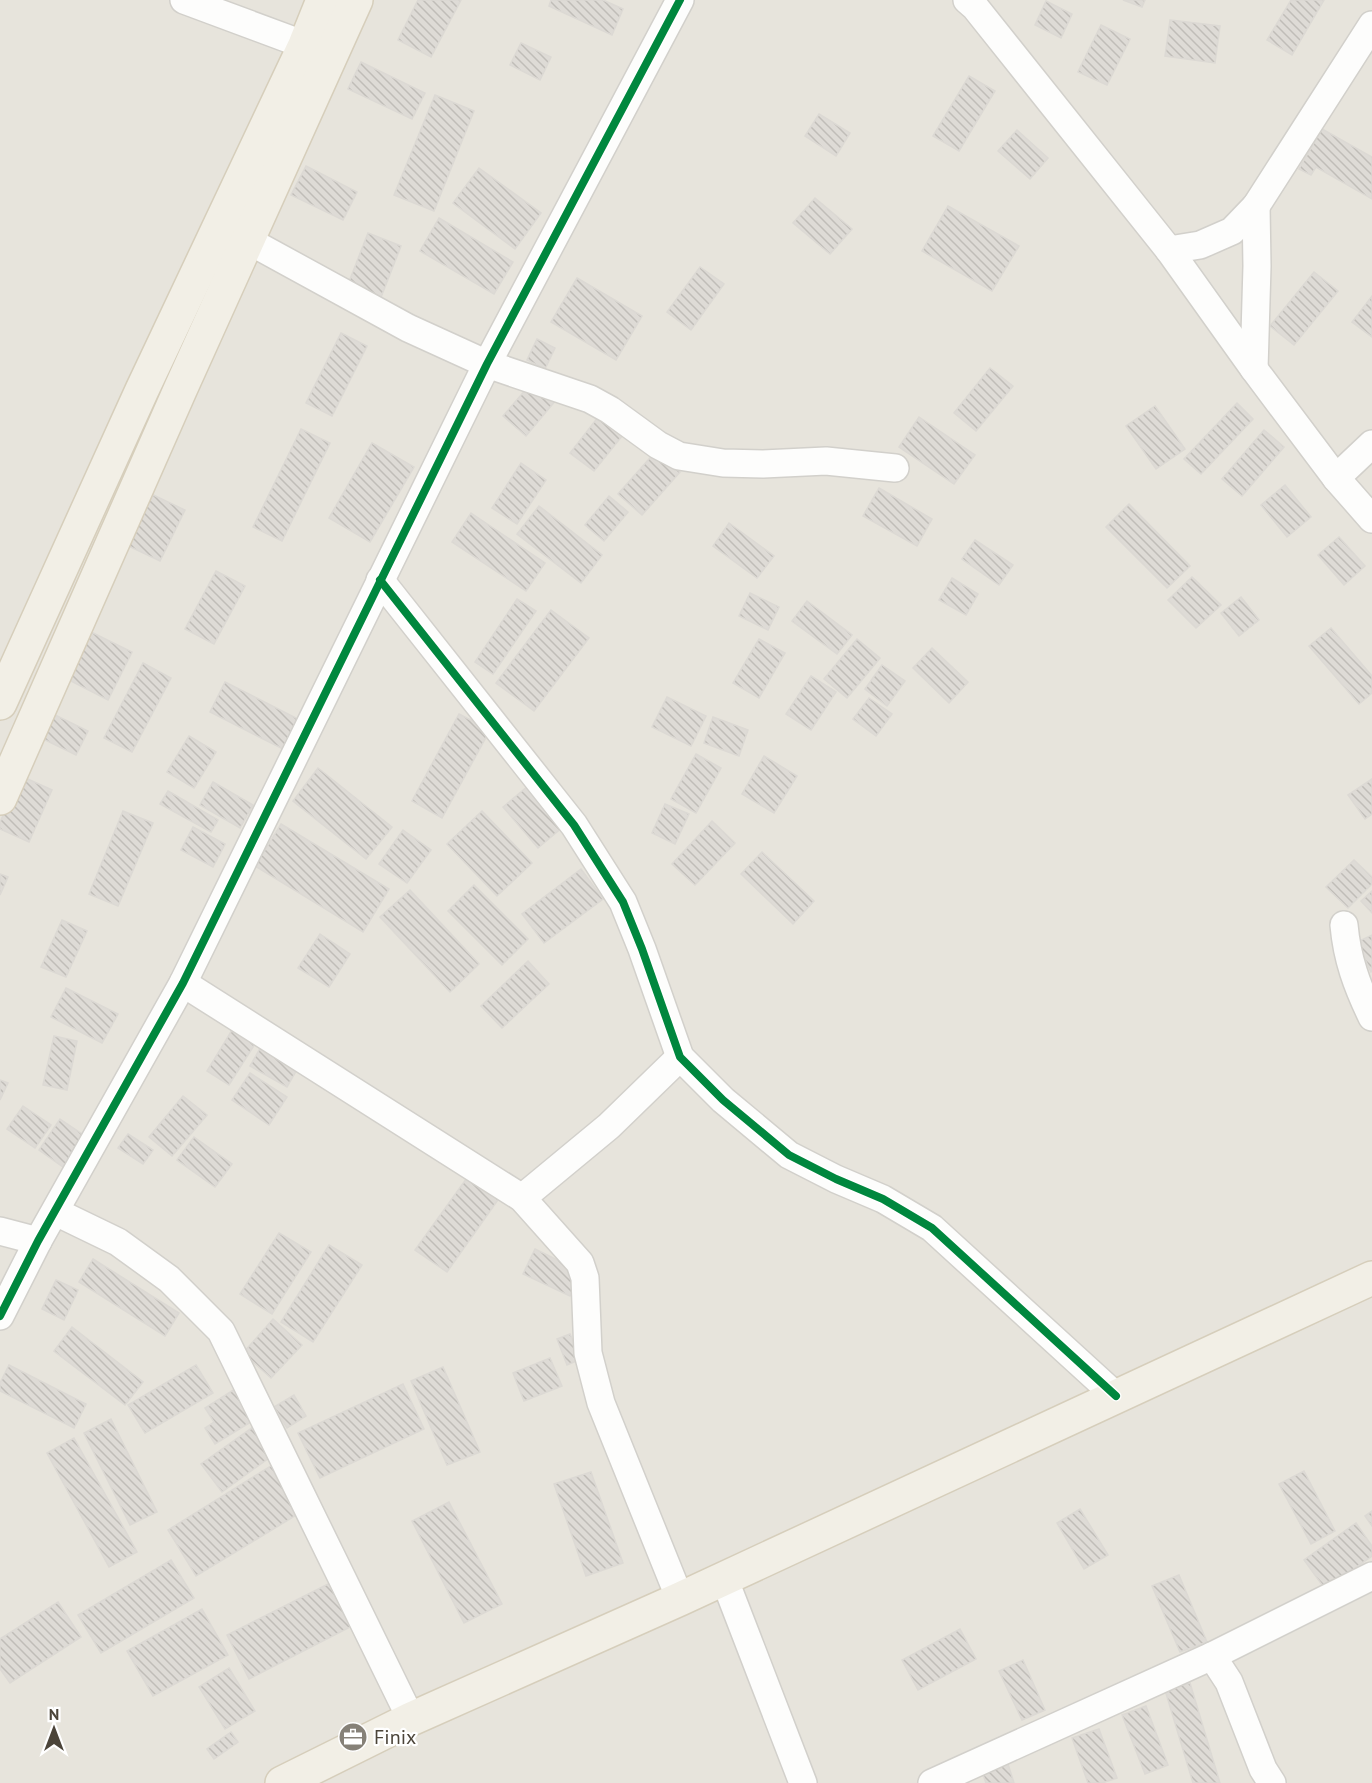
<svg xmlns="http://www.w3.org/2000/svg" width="1372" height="1783" font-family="'PT Sans',sans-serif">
<defs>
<pattern id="building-back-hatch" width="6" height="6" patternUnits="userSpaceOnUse" patternTransform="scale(1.5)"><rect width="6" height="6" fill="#dedbd6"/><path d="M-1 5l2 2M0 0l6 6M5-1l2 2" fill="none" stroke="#c0bdb8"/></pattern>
</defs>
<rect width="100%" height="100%" fill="#f4f2ee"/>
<rect fill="#e7e4dc" x="0" y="0" width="1372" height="1783"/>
<g fill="url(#building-back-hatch)" stroke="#dcd9d4" stroke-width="1.5">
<path d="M418,0h43l-30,57 -33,-17z"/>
<path d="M551,0h52l20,9 -11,26 -63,-29z"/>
<path d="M1123,0h22l-3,7z"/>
<path d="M1291,0h33l-32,55 -25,-15z"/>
<path d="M1046,1l26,13 -11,24 -26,-13z"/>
<path d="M1170,20l50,6 -5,37 -50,-7z"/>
<path d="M1101,25l29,14 -23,46 -29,-13z"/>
<path d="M521,43l30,14 -11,23 -30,-15z"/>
<path d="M361,62l64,31 -13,26 -64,-30z"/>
<path d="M969,76l26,15 -36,60 -26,-15z"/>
<path d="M435,95l39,16 -40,100 -40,-16z"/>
<path d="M819,114l31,19 -14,23 -31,-20z"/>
<path d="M1322,129l50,28v42l-56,-32 -5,8 -12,-6z"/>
<path d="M1017,130l31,28 -18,21 -32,-28z"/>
<path d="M306,166l51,26 -14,28 -52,-25z"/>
<path d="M479,168l62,45 -26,36 -62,-46z"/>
<path d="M815,198l37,31 -22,25 -37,-31z"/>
<path d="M948,206l71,40 -27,45 -70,-40z"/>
<path d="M439,218l74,44 -19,32 -74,-43z"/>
<path d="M368,233l33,13 -23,59 -33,-13z"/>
<path d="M700,267l24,17 -33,46 -24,-18z"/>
<path d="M1314,272l24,19 -44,54 -24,-19z"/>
<path d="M577,278l65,38 -26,44 -65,-38z"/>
<path d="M1372,296v41l-20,-15z"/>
<path d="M341,333l26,13 -35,70 -26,-13z"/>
<path d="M537,339l18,9 -10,21 -18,-9z"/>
<path d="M990,368l23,18 -37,45 -22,-18z"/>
<path d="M533,381l23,19 -30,36 -23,-20z"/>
<path d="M1237,403l16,16 -52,55 -17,-15z"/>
<path d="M1155,406l30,43 -29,20 -30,-43z"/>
<path d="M602,412l24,19 -32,40 -24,-18z"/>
<path d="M919,417l56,38 -21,29 -55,-37z"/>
<path d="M301,429l29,14 -48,98 -29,-14z"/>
<path d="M1264,430l20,17 -42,49 -20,-17z"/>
<path d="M372,443l42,24 -44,75 -41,-24z"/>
<path d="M656,451l24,21 -38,43 -24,-21z"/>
<path d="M521,463l25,17 -29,44 -25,-16z"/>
<path d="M1285,485l26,32 -24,20 -26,-32z"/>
<path d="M879,488l53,31 -15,27 -54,-30z"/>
<path d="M147,492l38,18 -25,51 -38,-18z"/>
<path d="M609,496l19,16 -24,29 -19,-16z"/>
<path d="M1129,504l61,62 -23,22 -61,-61z"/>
<path d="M539,506l63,49 -21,28 -64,-49z"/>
<path d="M471,513l74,50 -19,28 -74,-49z"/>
<path d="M729,523l45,33 -17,22 -44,-32z"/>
<path d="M1339,537l26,29 -21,19 -26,-30z"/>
<path d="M975,540l38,25 -14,20 -37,-26z"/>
<path d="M216,571l29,15 -31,58 -29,-15z"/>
<path d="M1192,577l29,28 -25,23 -28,-28z"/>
<path d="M952,578l26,16 -12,21 -27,-15z"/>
<path d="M750,593l29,14 -11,23 -29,-14z"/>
<path d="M1241,597l18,23 -20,16 -18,-23z"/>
<path d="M517,599l19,12 -43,63 -18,-12z"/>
<path d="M807,601l45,34 -15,19 -45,-33z"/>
<path d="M551,610l38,28 -55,73 -38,-28z"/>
<path d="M1331,628l41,48v17l-13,11 -50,-58z"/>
<path d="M85,629l47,23 -24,48 -47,-24z"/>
<path d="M759,639l26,14 -26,45 -26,-15z"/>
<path d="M857,639l23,19 -33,40 -23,-19z"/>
<path d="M932,648l36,34 -19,21 -36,-35z"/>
<path d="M143,663l28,15 -39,74 -28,-14z"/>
<path d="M882,665l23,16 -18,25 -22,-17z"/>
<path d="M811,676l25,16 -25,38 -25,-16z"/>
<path d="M225,682l75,38 -15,30 -75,-38z"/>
<path d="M667,697l39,19 -15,30 -39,-19z"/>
<path d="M869,698l23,16 -16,22 -23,-17z"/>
<path d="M53,714l35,17 -12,24 -35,-17z"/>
<path d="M459,714l31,16 -48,88 -30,-17z"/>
<path d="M713,717l35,13 -9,26 -35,-13z"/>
<path d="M189,736l27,16 -22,36 -27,-16z"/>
<path d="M696,754l25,14 -25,45 -25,-14z"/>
<path d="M764,756l33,20 -23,37 -32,-19z"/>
<path d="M318,768l74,59 -26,32 -73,-58z"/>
<path d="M21,776l31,14 -23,52 -29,-13v-7z"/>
<path d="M1372,779v35l-7,5 -17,-24z"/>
<path d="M213,782l40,23 -13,23 -40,-23z"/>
<path d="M528,786l35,41 -25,21 -35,-41z"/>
<path d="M168,791l50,29 -7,12 -51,-28z"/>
<path d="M665,804l24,10 -14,30 -23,-11z"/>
<path d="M123,811l30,12 -35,83 -29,-12z"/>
<path d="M482,811l50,52 -35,33 -50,-52z"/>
<path d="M712,821l23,22 -40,42 -23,-21z"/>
<path d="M281,824l108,65 -26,43 -108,-66z"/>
<path d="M193,827l32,17 -12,23 -32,-17z"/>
<path d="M403,830l28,20 -24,33 -28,-19z"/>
<path d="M762,852l52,49 -21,23 -52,-50z"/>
<path d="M1354,860l18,17v7l-24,24 -22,-21z"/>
<path d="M581,869l22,30 -59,44 -22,-29z"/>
<path d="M0,874l8,3 -8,18z"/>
<path d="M474,885l54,54 -26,26 -54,-54z"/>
<path d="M410,890l69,74 -29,28 -70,-75z"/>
<path d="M1372,891v22l-11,-12z"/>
<path d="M62,920l25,11 -21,46 -25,-10z"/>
<path d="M320,934l30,20 -21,33 -31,-19z"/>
<path d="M1372,935v36l-1,1 -14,-30z"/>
<path d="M528,961l21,23 -47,44 -21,-22z"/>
<path d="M66,988l52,26 -16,29 -51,-26z"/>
<path d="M232,1030l23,14 -26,41 -22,-14z"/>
<path d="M54,1036l23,5 -10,49 -24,-5z"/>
<path d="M262,1045l37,21 -12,21 -37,-21z"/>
<path d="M250,1073l37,24 -18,28 -37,-25z"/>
<path d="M0,1080l8,3 -8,17z"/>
<path d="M183,1096l24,19 -35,41 -23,-19z"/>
<path d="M23,1106l28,19 -16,23 -28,-19z"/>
<path d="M60,1119l25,17 -22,31 -24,-17z"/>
<path d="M128,1134l25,16 -10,14 -25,-16z"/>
<path d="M194,1137l38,27 -17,23 -38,-27z"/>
<path d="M469,1175l31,22 -53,75 -32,-22z"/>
<path d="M279,1233l32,19 -39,62 -32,-20z"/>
<path d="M329,1245l33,20 -49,77 -32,-20z"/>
<path d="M535,1249l47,23 -12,24 -47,-22z"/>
<path d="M93,1259l86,54 -14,23 -86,-54z"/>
<path d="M56,1280l22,10 -14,30 -22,-11z"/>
<path d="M273,1319l29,26 -31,33 -28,-25z"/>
<path d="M72,1327l71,55 -18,23 -71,-54z"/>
<path d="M570,1334l11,25 -14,6 -10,-26z"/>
<path d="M550,1358l12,28 -38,15 -11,-28z"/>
<path d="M9,1365l77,39 -12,24 -74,-37v-8z"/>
<path d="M196,1365l17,28 -68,40 -17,-28z"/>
<path d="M443,1367l37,85 -33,13 -36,-84z"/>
<path d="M403,1384l21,45 -104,49 -22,-45z"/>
<path d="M235,1389l24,28 -44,27 -10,-16 9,-6 -9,-14z"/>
<path d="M294,1395l12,21 -19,12 -13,-21z"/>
<path d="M111,1419l46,93 -27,13 -46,-92z"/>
<path d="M256,1425l20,28 -54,39 -21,-28z"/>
<path d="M74,1438l63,114 -28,15 -62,-114z"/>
<path d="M274,1464l29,47 -107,65 -28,-46z"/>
<path d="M1304,1471l31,60 -24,13 -32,-60z"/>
<path d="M591,1472l32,91 -37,13 -32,-92z"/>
<path d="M449,1502l53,102 -38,19 -52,-102z"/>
<path d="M1080,1509l28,46 -24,14 -27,-46z"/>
<path d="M1372,1511v15l-7,-10z"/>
<path d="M1356,1523l16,23v10l-47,33 -21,-29z"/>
<path d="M171,1560l23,38 -93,55 -23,-38z"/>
<path d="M1179,1575l28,67 -27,10 -28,-66z"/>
<path d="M336,1580l22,43 -109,56 -22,-44z"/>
<path d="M58,1602l23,35 -71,46 -10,-14v-30z"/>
<path d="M202,1609l26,46 -75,41 -26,-45z"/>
<path d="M960,1629l16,30 -58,31 -16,-30z"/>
<path d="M1023,1660l22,50 -23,10 -23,-49z"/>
<path d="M229,1668l26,43 -30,18 -26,-42z"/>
<path d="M1190,1683l30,100h-27l-28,-93z"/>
<path d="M1146,1706l22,59 -23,9 -23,-59z"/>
<path d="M1099,1729l18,49 -15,5h-14l-16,-45z"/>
<path d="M231,1732l7,10 -24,17 -7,-10z"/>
<path d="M1007,1761l7,22h-28l-5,-14z"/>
</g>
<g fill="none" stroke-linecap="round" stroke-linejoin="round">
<g stroke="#d2d0cb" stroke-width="30">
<g id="minor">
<path d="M184,0l121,45"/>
<path d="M967,0l8,7 194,243 85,119 82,109 36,41"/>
<path d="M249,241l159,87 79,36 103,35 20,11 48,35 21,11 44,7 40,1 63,-3 69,7"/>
<path d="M1169,250l31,-5 32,-14 24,-25 116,-181"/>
<path d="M1254,369l3,-103 -1,-60"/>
<path d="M1336,478l36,-34"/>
<path d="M380,580l194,245 49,77 19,47 38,108 43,43 66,55 47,24 47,20 49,29 184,168"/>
<path d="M1344,925c3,34 13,61 28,92"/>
<path d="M183,983l339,215 58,65 5,15 3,75 13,50 79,196"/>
<path d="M522,1198l87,-72 71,-69"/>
<path d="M56,1212l62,30 51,37 52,52 190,388"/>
<path d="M0,1231l38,10"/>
<path d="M0,1316l38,-75 145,-258 304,-619 193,-364"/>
<path d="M724,1578l79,205"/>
<path d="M1212,1656l17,26 34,87 9,14"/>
<path d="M932,1783l280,-127 160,-80"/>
</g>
</g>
<g stroke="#d6cebb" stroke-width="36">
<g id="primary">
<path d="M0,703l142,-313 163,-345 18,-45"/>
<path d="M0,798l180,-408 176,-390"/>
<path d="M282,1783l129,-64 269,-120 692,-321"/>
</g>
</g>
<use href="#minor" stroke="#fdfdfc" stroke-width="27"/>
<use href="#primary" stroke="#f2efe6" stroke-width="33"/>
<g stroke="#fff" stroke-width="11">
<g id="cycleway">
<path d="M380,580l194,245 49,77 19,47 38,108 43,43 66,55 47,24 47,20 49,29 184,168"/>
<path d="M0,1316l38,-75 145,-258 304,-619 193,-364"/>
</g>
</g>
<use href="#cycleway" stroke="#00873e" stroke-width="8"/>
</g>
<defs>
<g id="office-disc" transform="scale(1.5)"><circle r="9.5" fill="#868178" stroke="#fff"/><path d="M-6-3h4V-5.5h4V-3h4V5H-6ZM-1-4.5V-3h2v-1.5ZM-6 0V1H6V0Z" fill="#fff"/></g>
</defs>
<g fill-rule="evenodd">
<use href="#office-disc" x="353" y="1737"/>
</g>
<g text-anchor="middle" stroke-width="4.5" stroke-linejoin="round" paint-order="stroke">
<g font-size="20" fill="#4b4439" stroke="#fff" text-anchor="start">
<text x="374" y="1744">Finix</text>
</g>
</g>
<g transform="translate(54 1729)" stroke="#ffffff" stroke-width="4.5" paint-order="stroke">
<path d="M0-4.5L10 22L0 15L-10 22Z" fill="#4b4439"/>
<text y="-9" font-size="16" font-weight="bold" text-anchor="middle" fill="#4b4439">N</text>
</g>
</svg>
